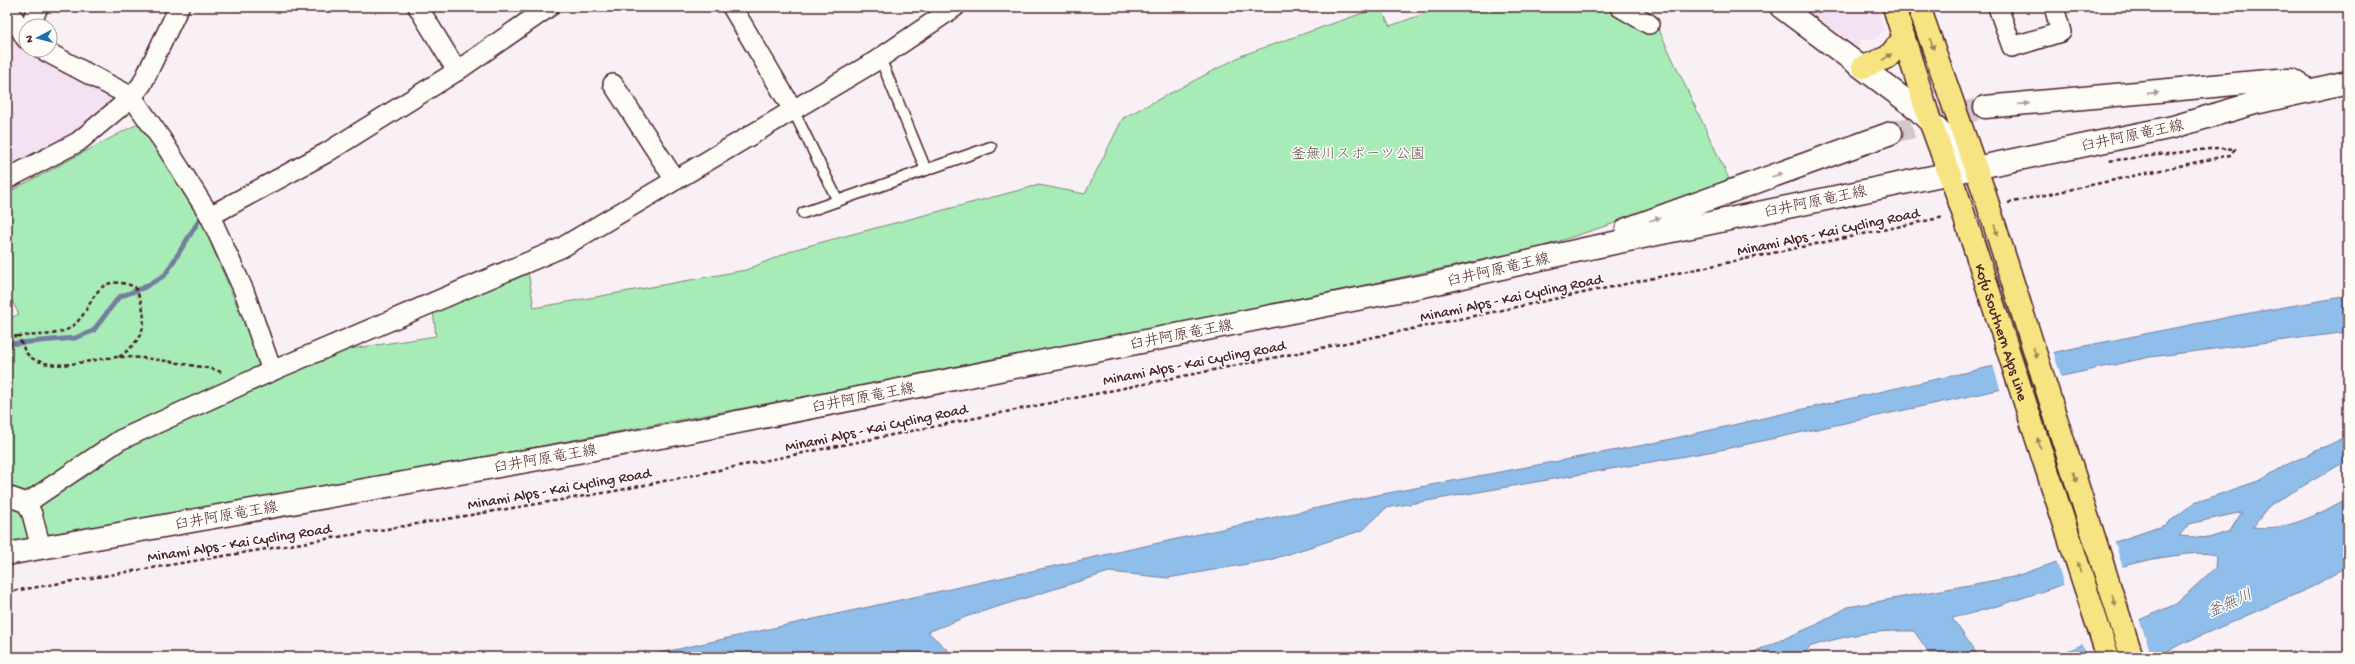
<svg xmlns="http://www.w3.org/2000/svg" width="2355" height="664" font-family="'Gochi Hand','Klee One',sans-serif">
<rect width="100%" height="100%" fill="#f9f0f5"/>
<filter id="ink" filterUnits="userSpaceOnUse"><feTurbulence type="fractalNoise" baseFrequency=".025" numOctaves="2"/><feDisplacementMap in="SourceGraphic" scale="8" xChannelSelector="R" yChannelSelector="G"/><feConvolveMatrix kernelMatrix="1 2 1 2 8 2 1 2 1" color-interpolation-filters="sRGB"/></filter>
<g filter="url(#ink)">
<g fill="#f4e2f2">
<path d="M1803,7h73l8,24 -10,8 -13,1 -3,7z"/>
<path d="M7,26l12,21 92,43 2,12 -46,36 -60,30z"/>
</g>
<path fill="#a7ecb7" stroke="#788671" d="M1380,7l10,19 53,-19h198l11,8 77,164 -65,28 -126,41 -426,91 -1105,207v-226l12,-6 -12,-22v-99l134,-71 63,105 64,152 62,-27 106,-16 -3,-25 95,-40 6,37 212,-38 50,-21 243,-64 46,9 38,-76 120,-63z"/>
<g fill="#90beea" stroke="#747e9e" fill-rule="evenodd">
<path d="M2348,296v36l-198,25 -430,93 -334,58 -23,22 -93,30 -102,18 -59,-6 -141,44 -40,16 27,25h-313l725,-160 282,-53 416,-94 174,-35z"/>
<path d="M2348,436v24l-78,45 -17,22c34,5 66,-13 95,-29v68l-36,21 -135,59 -18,11h-105l122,-53 39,-36 1,-13c-17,-4 -33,0 -51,2 -73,12 -141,45 -213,61l27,39h-47l-18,-26c-40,-1 -68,4 -105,16l-5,10h-62l74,-32 32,-18 165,-30 152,-52 29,-22 67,-23 25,-15zM2242,512l-12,19 -21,7 -30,-2 10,-12z"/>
</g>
<g fill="#f9f0f5">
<path d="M2053,351l9,28 -61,13 -8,-27z"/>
<path d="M2114,539l9,29 -59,18 -8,-26z"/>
<path d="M2139,618l13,39h-65l-5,-14z"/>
</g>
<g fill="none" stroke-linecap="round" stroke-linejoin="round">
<path stroke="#747e9e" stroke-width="5" d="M7,344l68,-6 18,-7 26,-34 24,-9 22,-13 38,-61"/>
<path stroke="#d6c6cd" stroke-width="22" stroke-dasharray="22 11" stroke-linecap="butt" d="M1891,133l94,-26"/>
<g stroke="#4a1f2b" stroke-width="13">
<g id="lane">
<path d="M880,58l46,112"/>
<path d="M793,110l45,91"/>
<path d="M803,213l188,-66"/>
</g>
</g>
<g stroke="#4a1f2b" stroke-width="22">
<g id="street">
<path d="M7,7l19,32"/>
<path d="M418,7l39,64"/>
<path d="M732,7l61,103"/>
<path d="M1620,7l29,17"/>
<path d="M1998,7l14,40 49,-15 -7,-25"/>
<path d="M30,26l8,-19"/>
<path d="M43,50l89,47 30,43 48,76 34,75 28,80"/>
<path d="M613,84l62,96"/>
<path d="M7,179l71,-37 54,-45 10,-13 37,-77"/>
<path d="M210,216l116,-63 131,-82 92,-64"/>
<path d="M7,496l20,7 5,11 9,34"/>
<path d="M27,503l93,-63 152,-69 289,-123 313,-186 81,-55"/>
</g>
</g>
<g stroke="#4a1f2b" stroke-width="25">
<g id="secondary">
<path d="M1781,7l135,101 60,60"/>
<path d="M1985,107l293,-27h14l17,10"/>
<path d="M1627,229l264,-96"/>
<path d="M7,554l665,-119 756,-150 152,-35 593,-123 82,-24 93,-21"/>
</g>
</g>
<g stroke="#4a1f2b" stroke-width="25">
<g id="primary">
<path d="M1894,7l36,114 28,76"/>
<path d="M1919,7l65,185"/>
<path d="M1863,67l25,-10 16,-19"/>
</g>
</g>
<g stroke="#4a1f2b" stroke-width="2.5" stroke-dasharray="4 3" stroke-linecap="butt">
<path d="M2008,203l222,-48 5,-6 -18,-1 -109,13"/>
<path d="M7,337l12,-1"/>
<path d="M119,357c29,-20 30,-40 16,-70 -45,-18 -39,24 -65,41 -13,8 -36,7 -51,8 4,11 6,20 17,24 26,12 58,-3 85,-3 31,0 61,7 92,12l11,4"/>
<path d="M7,592l608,-101 697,-141 632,-133"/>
</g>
<use href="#lane" stroke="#fdfcf7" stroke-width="10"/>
<use href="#street" stroke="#fdfcf7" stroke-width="19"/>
<use href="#secondary" stroke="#fdfcf7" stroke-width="22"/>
<use href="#primary" stroke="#f6e381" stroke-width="22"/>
<g stroke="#4a1f2b" stroke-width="25" stroke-linecap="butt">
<g id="primary-bridge">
<path d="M1984,192l148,465"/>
<path id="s1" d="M1958,197l150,460"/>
</g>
</g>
<use href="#primary-bridge" stroke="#f6e381" stroke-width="22"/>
</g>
<defs><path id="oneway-solid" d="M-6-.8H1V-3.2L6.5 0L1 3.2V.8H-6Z"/></defs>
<g fill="#a08156">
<use href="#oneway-solid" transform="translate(1932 44) rotate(71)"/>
<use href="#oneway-solid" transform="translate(1887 57) rotate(-34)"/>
<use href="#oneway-solid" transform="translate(1996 230) rotate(72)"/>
<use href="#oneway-solid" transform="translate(2035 353) rotate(72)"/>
<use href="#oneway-solid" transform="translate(2039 443) rotate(-108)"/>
<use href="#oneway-solid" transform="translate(2075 477) rotate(72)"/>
<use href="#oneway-solid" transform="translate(2079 567) rotate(-108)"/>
<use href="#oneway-solid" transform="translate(2114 601) rotate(72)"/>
</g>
<g fill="#ac999b">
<use href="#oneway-solid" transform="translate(2153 93) rotate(-5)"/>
<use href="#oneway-solid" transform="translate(2024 104) rotate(-5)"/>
<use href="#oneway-solid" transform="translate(1777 175) rotate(-20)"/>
<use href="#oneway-solid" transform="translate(1655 219) rotate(-20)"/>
</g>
</g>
<g text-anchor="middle" stroke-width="3" stroke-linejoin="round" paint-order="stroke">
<g font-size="15" fill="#4a1f2b" stroke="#fdfcf7">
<text transform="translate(2132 135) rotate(-12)" y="5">臼井阿原竜王線</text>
<text transform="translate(1815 201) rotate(-12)" y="5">臼井阿原竜王線</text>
<text transform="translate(1828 231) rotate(-12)" y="5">Minami Alps - Kai Cycling Road</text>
<text transform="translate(1498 269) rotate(-13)" y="5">臼井阿原竜王線</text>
<text transform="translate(1511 297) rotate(-12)" y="5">Minami Alps - Kai Cycling Road</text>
<text dy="5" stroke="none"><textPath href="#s1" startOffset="142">Kofu Southern Alps Line</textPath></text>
<text transform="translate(1181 334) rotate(-11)" y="5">臼井阿原竜王線</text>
<text transform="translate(1194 362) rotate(-11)" y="5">Minami Alps - Kai Cycling Road</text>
<text transform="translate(863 397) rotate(-11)" y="5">臼井阿原竜王線</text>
<text transform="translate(876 427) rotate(-12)" y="5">Minami Alps - Kai Cycling Road</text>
<text transform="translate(545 458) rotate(-10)" y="5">臼井阿原竜王線</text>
<text transform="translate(559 488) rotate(-10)" y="5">Minami Alps - Kai Cycling Road</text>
<text transform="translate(226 515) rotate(-10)" y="5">臼井阿原竜王線</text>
<text transform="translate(239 542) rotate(-9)" y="5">Minami Alps - Kai Cycling Road</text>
</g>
<g font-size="15" fill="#61524e" stroke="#fdfcf7">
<text x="1358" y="158">釜無川スポーツ公園</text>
</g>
<g font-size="16" font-style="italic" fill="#62576e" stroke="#fdfcf7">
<text transform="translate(2229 602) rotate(-24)" y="6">釜無川</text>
</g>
</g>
<rect width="2355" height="664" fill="none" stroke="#fdfcf7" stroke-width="24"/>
<rect x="12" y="12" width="2331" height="640" fill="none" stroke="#4a1f2b" stroke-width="1.5" filter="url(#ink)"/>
<g transform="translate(38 38) rotate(263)"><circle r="19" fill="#fdfcf7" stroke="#b5a4a5"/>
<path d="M0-3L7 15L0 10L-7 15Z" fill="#1f6fb2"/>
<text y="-6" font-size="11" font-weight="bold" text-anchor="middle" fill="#4a1f2b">N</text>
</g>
</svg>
